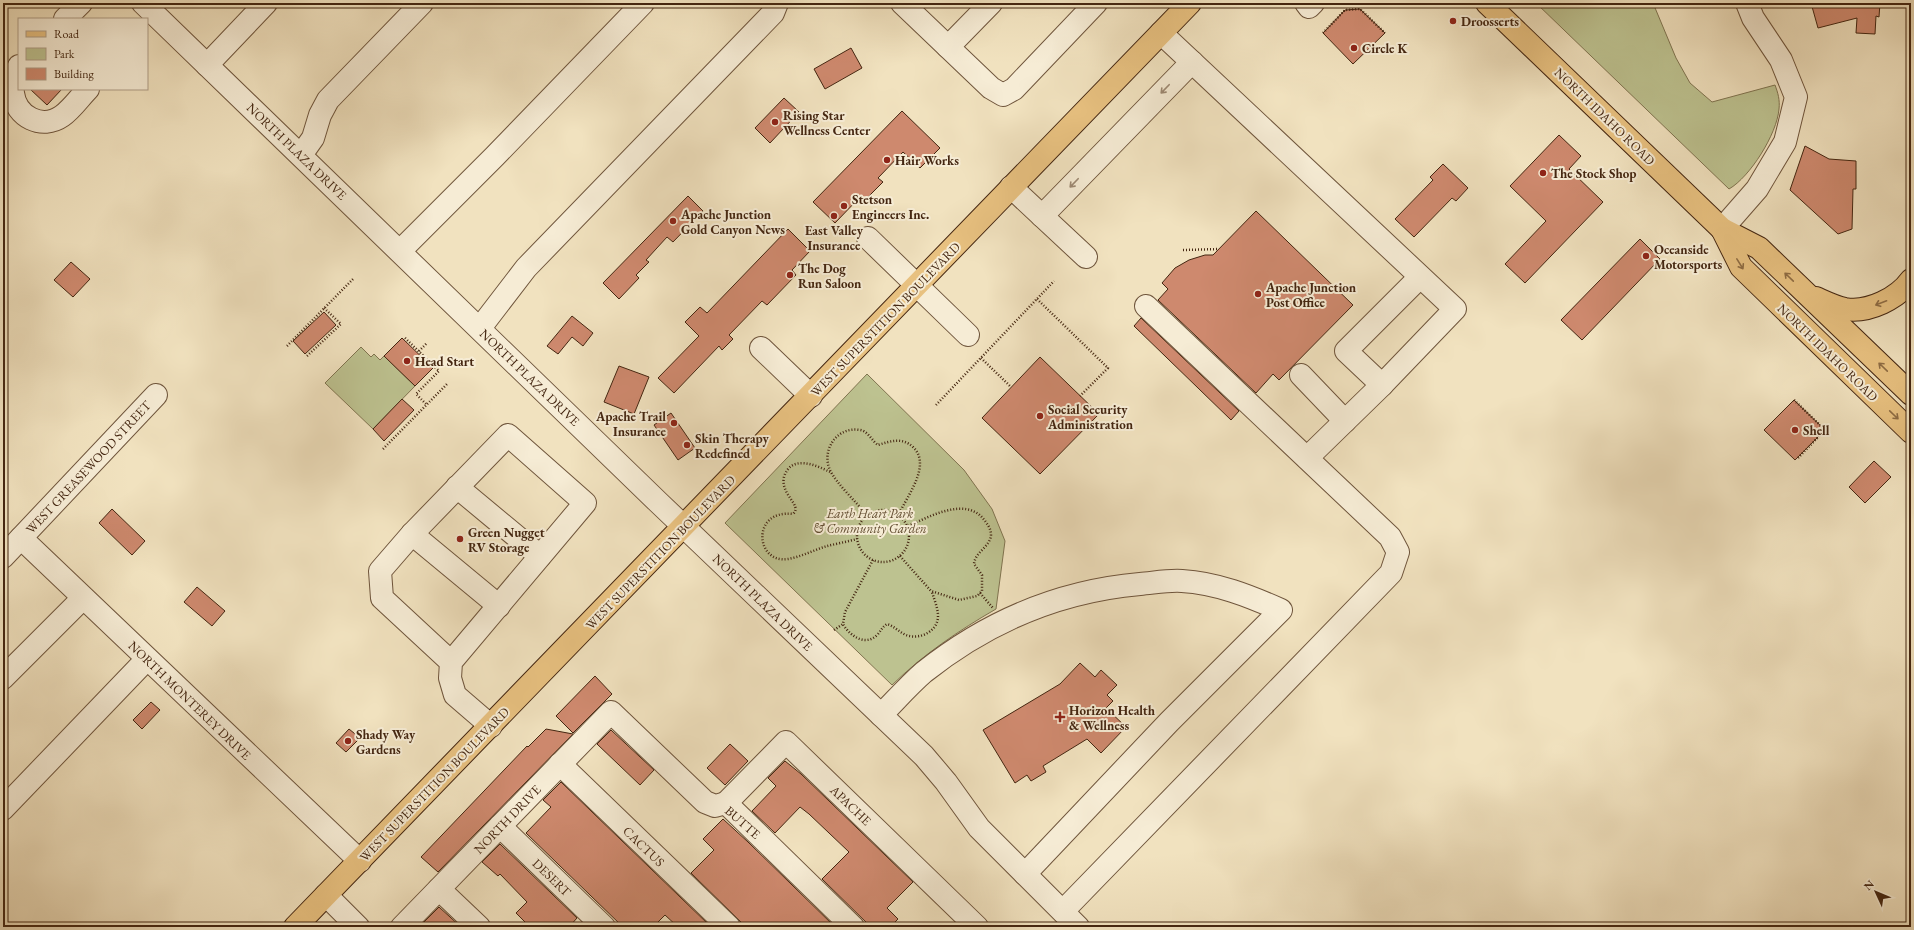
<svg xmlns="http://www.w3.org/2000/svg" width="1914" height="930" font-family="'EB Garamond',serif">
<rect width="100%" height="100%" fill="#f1e2bf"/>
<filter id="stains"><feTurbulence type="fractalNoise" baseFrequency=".005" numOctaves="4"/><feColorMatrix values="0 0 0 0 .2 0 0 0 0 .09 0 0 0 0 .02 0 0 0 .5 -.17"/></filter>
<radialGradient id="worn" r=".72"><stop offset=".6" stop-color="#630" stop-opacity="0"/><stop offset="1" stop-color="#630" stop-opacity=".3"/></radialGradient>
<g fill="#bdc290" stroke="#807450">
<path d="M1536,3h117l23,55 14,25 22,19 63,-17c3,8 5,15 4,24 -2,25 -29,68 -50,80z"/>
<path d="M361,347l10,10 3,-3 6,6 4,-4 31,30 -42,43 -48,-46z"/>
<path d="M867,374l97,96 28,39 13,32 -9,68c-38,22 -72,45 -104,76l-167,-162z"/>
</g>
<g fill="#ce896e" stroke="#442611">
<path d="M1811,3h69l-1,14 -3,-1 -1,18 -19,-1 1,-15 -39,10z"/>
<path d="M1360,9l25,24 -32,31 -30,-31 22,-23z"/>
<path d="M851,48l11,20 -37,21 -11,-20z"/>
<path d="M30,89h32l-15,16z"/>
<path d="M784,98l15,14 -29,31 -15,-15z"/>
<path d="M902,111l38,37 -20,20 -17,-16 -25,26 5,4 -18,18 -4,-4 -26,27 -22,-21z"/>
<path d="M1559,135l22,21 -12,13 34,33 -78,81 -20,-19 41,-43 -36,-35z"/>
<path d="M1805,146l24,13 27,2v28h-3l-1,40 -14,5 -48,-44z"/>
<path d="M1443,164l25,24 -12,13 -4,-3 -38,39 -19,-18 38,-39 -3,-3z"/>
<path d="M688,196l15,15 -30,31 -6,-5 -21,23 3,2 -13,13 3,3 -20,21 -16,-16z"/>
<path d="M1256,211l97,94 -74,75 -6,-6 -17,19 -98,-93 10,-11 -6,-6 13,-15 14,-8 16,-5h8z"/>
<path d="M788,229l22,22 -18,19 4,5 -29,30 -5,-4 -33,34 4,4 -11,11 -3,-4 -45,47 -16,-15 41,-42 -14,-14 15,-15 7,6z"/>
<path d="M1640,239l20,20 -78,81 -21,-20z"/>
<path d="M71,262l19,17 -17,18 -19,-17z"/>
<path d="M324,312l12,13 -31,29 -12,-13z"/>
<path d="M572,316l21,17 -10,13 -11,-9 -14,17 -11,-8z"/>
<path d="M1141,318l98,93 -8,9 -97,-94z"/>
<path d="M402,338l31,30 -18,18 -31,-30z"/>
<path d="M1040,357l59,57 -59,60 -58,-56z"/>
<path d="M619,366l30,11 -15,37 -30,-12z"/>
<path d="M402,399l12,11 -30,31 -11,-12z"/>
<path d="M1794,400l31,30 -30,30 -31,-30z"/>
<path d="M671,413l24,35 -17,12 -24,-35z"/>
<path d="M1874,461l17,16 -26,26 -16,-16z"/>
<path d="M112,509l33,32 -13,14 -33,-32z"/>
<path d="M197,587l28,24 -13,15 -28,-24z"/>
<path d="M1080,663l15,14 6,-7 16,15 -10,10 6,6 -7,7 20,19 -25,26 -14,-14 -44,27 3,6 -15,9 -4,-6 -12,8 -32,-53 77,-46z"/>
<path d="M595,676l17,18 -39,39 -17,-17z"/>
<path d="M151,702l9,8 -18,19 -9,-9z"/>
<path d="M349,729l11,9 -14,14 -10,-9z"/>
<path d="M546,729l27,5 -135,138 -17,-15 106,-111 1,1z"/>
<path d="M611,730l43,40 -14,15 -43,-41z"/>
<path d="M730,744l18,17 -23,24 -18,-17z"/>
<path d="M785,761l16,13 112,108 -26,26 11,11 -8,8h-19l-49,-48 27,-27 -40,-38 -9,-7 -25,26 -23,-22 24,-25 -8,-8z"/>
<path d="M561,782l148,143 -2,2h-29l-13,-12 -12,12h-30l-97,-94 25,-26 -8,-7z"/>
<path d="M723,819l25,23 87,85h-89l-55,-54 23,-23 -11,-11z"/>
<path d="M500,844l77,74 -8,9h-39l-14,-14 11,-11 -27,-28 -2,2 -16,-14z"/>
<path d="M439,907l22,20h-42z"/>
</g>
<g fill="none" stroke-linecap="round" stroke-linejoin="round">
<g stroke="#6f553c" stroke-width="24">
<g id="minor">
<path d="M143,3l515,499 266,254 22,26 33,46 99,99"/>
<path d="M902,3l89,85 12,7 11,-6 82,-86"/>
<path d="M1306,3l3,4 4,-4"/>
<path d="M65,19l16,-16"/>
<path d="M1161,33l294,276 -73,76 -75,73"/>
<path d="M948,47l43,-44"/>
<path d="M207,65l59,-62"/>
<path d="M19,66c-4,9 -8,18 -6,27 3,24 29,37 49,23 10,-7 18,-19 26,-27"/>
<path d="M301,155l12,-17 7,-23 8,-15 94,-97"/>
<path d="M1011,187l75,70"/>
<path d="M1042,216l150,-154"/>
<path d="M1722,229l35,-40 28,-47 11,-45 -15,-37 -28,-42 -6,-15"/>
<path d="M868,238l100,97"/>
<path d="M400,251l95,-95 148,-153"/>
<path d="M480,328l46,-60 247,-255 4,-10"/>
<path d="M761,348l50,48"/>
<path d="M1301,375l44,46"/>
<path d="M1382,385l-36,-34 74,-74"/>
<path d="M457,487l83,69"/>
<path d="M412,534l87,72"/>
<path d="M21,538l339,323"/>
<path d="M3,557l153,-162"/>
<path d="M451,662l134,-159 -77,-68 -96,99 -32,37 2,27 69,64 -1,16 5,17 36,31"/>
<path d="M3,678l80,-80"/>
<path d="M881,715c14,-14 28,-30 43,-43 63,-50 135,-81 216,-88 13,-1 28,-4 42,-3 35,2 67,15 99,29l-112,112 -144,152"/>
<path d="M560,764l169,163"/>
<path d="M726,803l60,-61 191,185"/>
<path d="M3,809l144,-150"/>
<path d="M500,826l104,101"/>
<path d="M439,889l40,38"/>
<path d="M326,895l32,32"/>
<path d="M1063,911l328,-338 7,-21 -8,-15 -244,-231"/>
<path d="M402,927l209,-215 94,90 10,4 11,-3 127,124"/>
</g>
</g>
<g stroke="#442611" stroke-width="24">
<g id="major">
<path d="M1487,3l235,226 37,19 152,146"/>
<path d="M1722,229l19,38 170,165"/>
<path d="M1816,298c9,4 19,9 29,11 24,4 53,-11 66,-29"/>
<path d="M295,927l895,-924"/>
</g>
</g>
<g stroke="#442611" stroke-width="2.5" stroke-dasharray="1 2" stroke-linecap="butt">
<path d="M1323,33l22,-23 15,-1 25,24"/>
<path d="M1183,250l36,-1"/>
<path d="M1037,299l71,69 -28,28"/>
<path d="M405,338l34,33 -23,23 11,11"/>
<path d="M287,346l67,-68"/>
<path d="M419,351l8,-8"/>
<path d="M307,356l34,-32 -17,-16"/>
<path d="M981,358l30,29"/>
<path d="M1794,400l31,30 -27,28"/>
<path d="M936,405l118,-124"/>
<path d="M383,449l65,-66"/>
<path d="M830,472c-14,-7 -39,-18 -46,5 -4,18 19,28 9,37 -42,-5 -38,50 -5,45 12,-2 24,-8 36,-12 10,-3 22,-5 33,-8"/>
<circle cx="883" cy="536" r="26"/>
<path d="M867,515c-9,-11 -32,-33 -37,-45 -9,-20 7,-44 30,-40 8,1 12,11 18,15 13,-4 24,-8 35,2 19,18 -6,49 -14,67"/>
<path d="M900,556l31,35 28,9 18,-4 5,-5v-16l-8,-11c1,-12 16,-17 17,-29 0,-6 -3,-10 -6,-14 -18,-26 -56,-4 -77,5"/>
<path d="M873,560l-28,52 -2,12c6,11 22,23 34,11 4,-4 5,-8 10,-11 7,2 12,8 19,11 13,5 32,-3 32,-19 0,-8 -4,-17 -6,-24"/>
<path d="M980,593l13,15"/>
<path d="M834,630l9,-6"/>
</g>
<use href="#minor" stroke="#f6ecd5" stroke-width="22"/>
<use href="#major" stroke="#e8c180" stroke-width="22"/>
</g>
<defs><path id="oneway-shaft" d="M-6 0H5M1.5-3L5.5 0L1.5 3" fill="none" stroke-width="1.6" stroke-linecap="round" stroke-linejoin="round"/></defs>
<g stroke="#9d8973">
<use href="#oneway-shaft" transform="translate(1165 89) rotate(134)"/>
<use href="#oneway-shaft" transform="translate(1074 183) rotate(134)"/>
</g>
<g stroke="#8e6c43">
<use href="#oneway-shaft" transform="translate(1740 264) rotate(58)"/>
<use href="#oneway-shaft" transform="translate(1789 277) rotate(-136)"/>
<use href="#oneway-shaft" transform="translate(1881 303) rotate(159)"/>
<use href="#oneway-shaft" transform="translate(1883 367) rotate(-136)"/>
<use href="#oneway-shaft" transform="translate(1894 415) rotate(44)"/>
</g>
<g fill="#8f2418" stroke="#f6ecd5" stroke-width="1.5">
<circle cx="1453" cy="21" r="4"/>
<circle cx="1354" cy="48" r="4"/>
<circle cx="775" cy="122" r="4"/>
<circle cx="887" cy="160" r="4"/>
<circle cx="1543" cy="173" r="4"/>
<circle cx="844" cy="206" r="4"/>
<circle cx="834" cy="216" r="4"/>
<circle cx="673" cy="221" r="4"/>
<circle cx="1646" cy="256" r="4"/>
<circle cx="790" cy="275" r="4"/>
<circle cx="1258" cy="294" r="4"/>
<circle cx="407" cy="361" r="4"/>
<circle cx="1040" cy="416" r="4"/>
<circle cx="674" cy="423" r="4"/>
<circle cx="1795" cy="430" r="4"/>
<circle cx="687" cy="445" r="4"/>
<circle cx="460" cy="539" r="4"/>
<path d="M1058 711h4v4h4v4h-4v4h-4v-4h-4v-4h4z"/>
<circle cx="348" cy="741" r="4"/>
</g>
<g text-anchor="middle" stroke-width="4" stroke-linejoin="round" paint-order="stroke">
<g font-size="13" font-weight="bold" fill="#442611" stroke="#f6ecd5" text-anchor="start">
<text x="1461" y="26">Droosserts</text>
<text x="1362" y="53">Circle K</text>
<text x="783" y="120">Rising Star<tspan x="783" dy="15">Wellness Center</tspan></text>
<text x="895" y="165">Hair Works</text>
<text x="1551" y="178">The Stock Shop</text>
<text x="852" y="204">Stetson<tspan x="852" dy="15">Engineers Inc.</tspan></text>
<text x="681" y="219">Apache Junction<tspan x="681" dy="15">Gold Canyon News</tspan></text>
<text x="834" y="235" text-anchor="middle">East Valley<tspan x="834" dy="15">Insurance</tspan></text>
<text x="1654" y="254">Oceanside<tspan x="1654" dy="15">Motorsports</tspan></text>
<text x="798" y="273">The Dog<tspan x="798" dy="15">Run Saloon</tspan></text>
<text x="1266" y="292">Apache Junction<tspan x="1266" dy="15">Post Office</tspan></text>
<text x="415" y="366">Head Start</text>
<text x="1048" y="414">Social Security<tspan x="1048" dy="15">Administration</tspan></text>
<text x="666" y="421" text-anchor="end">Apache Trail<tspan x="666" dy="15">Insurance</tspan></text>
<text x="1803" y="435">Shell</text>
<text x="695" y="443">Skin Therapy<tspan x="695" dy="15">Redefined</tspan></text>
<text x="468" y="537">Green Nugget<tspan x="468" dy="15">RV Storage</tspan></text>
<text x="1069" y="715">Horizon Health<tspan x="1069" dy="15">&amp; Wellness</tspan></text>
<text x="356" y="739">Shady Way<tspan x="356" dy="15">Gardens</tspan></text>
</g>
<g font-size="13" fill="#442611" stroke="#f6ecd5">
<text transform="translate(1605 116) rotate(44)" y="5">NORTH IDAHO ROAD</text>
<text transform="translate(297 151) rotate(44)" y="5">NORTH PLAZA DRIVE</text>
<text transform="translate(885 319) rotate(-46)" y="5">WEST SUPERSTITION BOULEVARD</text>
<text transform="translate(1828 352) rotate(44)" y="5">NORTH IDAHO ROAD</text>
<text transform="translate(530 377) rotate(44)" y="5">NORTH PLAZA DRIVE</text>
<text transform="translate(88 467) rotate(-47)" y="5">WEST GREASEWOOD STREET</text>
<text transform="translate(660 552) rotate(-46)" y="5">WEST SUPERSTITION BOULEVARD</text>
<text transform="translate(763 602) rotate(44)" y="5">NORTH PLAZA DRIVE</text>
<text transform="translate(190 700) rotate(44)" y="5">NORTH MONTEREY DRIVE</text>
<text transform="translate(434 784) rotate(-46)" y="5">WEST SUPERSTITION BOULEVARD</text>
<text transform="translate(851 805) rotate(44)" y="5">APACHE</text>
<text transform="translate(507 819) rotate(-46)" y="5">NORTH DRIVE</text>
<text transform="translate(743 822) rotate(41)" y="5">BUTTE</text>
<text transform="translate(644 846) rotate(44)" y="5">CACTUS</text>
<text transform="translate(552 877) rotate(44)" y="5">DESERT</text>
</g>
<g font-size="13" font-style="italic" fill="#624d31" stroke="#f6ecd5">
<text x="870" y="518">Earth Heart Park<tspan x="870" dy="15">&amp; Community Garden</tspan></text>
</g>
</g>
<rect width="1914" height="930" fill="none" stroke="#f1e2bf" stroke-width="16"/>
<rect x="4" y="4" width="1906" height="922" fill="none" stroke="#442611" stroke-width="2"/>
<rect x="8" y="8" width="1898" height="914" fill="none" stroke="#442611"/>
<rect x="18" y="18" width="130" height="72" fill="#f6ecd5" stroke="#af9d87"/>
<rect x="26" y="31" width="20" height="6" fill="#e8c180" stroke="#af9d87"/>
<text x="54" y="38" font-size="12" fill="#442611">Road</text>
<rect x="26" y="48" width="20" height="12" fill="#bdc290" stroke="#af9d87"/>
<text x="54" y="58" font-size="12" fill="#442611">Park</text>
<rect x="26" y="68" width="20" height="12" fill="#ce896e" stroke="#af9d87"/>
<text x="54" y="78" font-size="12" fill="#442611">Building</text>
<g transform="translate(1876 892) rotate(314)" stroke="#f6ecd5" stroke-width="3" paint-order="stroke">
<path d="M0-3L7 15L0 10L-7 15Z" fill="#442611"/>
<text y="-6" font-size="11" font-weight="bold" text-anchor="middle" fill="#442611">N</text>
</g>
<rect width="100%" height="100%" filter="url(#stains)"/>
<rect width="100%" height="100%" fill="url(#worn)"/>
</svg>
